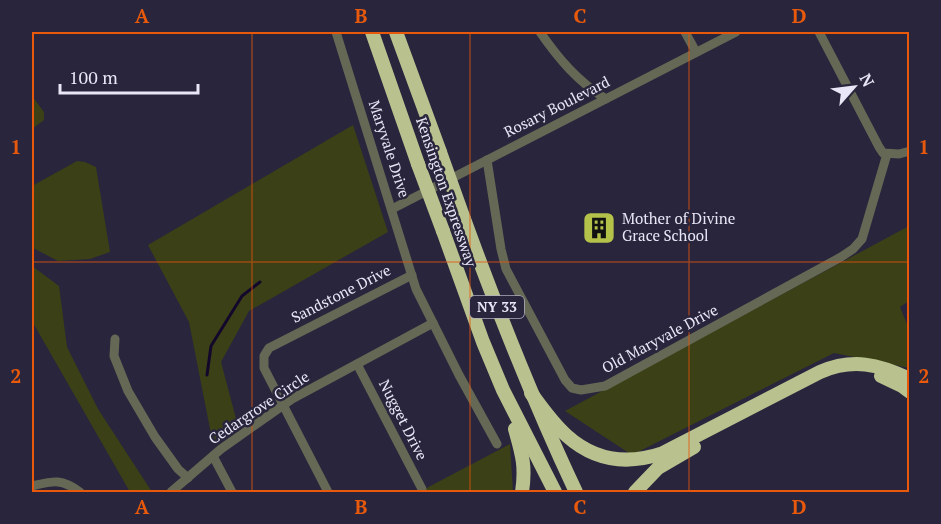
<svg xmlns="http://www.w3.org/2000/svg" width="941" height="524" font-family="'PT Serif',serif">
<rect width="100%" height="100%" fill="#29253c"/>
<g fill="#3b4016">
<path d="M32,96l12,16v8l-12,9z"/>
<path d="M353,125l35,107 -139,79 -28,51 17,64 -25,18 -24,-122 -41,-77z"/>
<path d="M77,161l8,1 11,5 14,85 -20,7 -32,2 -23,-12 -3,-4v-59z"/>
<path d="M909,226v75l-9,6 9,22v39l-75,-15 -202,102 -67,-44z"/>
<path d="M32,266l27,20 8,61 31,62 54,83h-22l-98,-171z"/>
<path d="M510,444l3,48h-94z"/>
</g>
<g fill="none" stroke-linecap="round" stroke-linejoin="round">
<path stroke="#13082c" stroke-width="3" d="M207,375l4,-29 31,-50 18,-14"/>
<g stroke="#656854" stroke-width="9">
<path d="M336,32l80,257 43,86 38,69"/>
<path d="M540,32c18,26 38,50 66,67"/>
<path d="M685,32l11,20"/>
<path d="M819,32l60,115 4,6 16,1 11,-3"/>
<path d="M487,160l14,89 5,20 59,111 7,8 9,2 24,-4 236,-129 12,-8 9,-10 25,-85"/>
<path d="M392,209l344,-177"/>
<path d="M115,339l-1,17 14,35 27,46 23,32 10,9"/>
<path d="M357,364l65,125"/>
<path d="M213,456l19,36"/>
<path d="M32,486c21,-5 29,-8 48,6"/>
<path d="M171,492l50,-43 71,-50 141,-76"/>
<path d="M328,492l-64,-124v-12l5,-8 143,-73"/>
</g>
<g stroke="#b9c18e" stroke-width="14">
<path d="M372,32l46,132"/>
<path d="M396,32l44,120"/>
<path d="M464,219c34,93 70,184 112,273"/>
<path d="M443,231l40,111 20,48 52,102"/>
<path d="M881,376l21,10 8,6"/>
<path d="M531,393c11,15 22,31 36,43 28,25 61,29 96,17l157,-81c33,-14 58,-8 90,7"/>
<path d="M515,429c7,25 11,37 7,63"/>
<path d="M635,492l23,-24 36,-21"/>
</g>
<g stroke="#b9c18e" stroke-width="14">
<path d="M440,152l24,67"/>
<path d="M418,164l25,67"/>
</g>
</g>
<path fill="none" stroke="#e8590c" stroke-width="1.5" stroke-opacity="0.55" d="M252,32v460M470,32v460M689,32v460M32,262h878"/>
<defs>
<g id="building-square" transform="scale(1.725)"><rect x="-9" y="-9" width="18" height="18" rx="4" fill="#b4c24a" stroke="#29253c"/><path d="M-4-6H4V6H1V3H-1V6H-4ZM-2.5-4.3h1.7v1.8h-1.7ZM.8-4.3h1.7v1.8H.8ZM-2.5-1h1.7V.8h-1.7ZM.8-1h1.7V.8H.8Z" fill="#111"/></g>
</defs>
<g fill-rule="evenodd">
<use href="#building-square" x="599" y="228"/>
</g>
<g text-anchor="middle" stroke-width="5" stroke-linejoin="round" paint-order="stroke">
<rect fill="#29253c" stroke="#afadbf" stroke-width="1.5" x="470" y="296" width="54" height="22" rx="4.5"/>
<g font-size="14" font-weight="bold" fill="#e9e7f7">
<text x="497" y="312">NY 33</text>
</g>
<g font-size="15" fill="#e9e7f7" stroke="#29253c">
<text transform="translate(557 107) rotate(-27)" y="5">Rosary Boulevard</text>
<text transform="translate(389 149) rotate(72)" y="5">Maryvale Drive</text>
<text transform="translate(446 192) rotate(71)" y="5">Kensington Expressway</text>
<text transform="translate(341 294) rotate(-27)" y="5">Sandstone Drive</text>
<text transform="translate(660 339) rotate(-28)" y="5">Old Maryvale Drive</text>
<text transform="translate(259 408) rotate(-34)" y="5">Cedargrove Circle</text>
<text transform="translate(403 420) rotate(63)" y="5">Nugget Drive</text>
</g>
<g font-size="15" fill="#e9e7f7" stroke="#29253c" text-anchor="start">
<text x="622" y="224">Mother of Divine<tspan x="622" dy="17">Grace School</tspan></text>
</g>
</g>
<rect width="941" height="524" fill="none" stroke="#29253c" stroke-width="66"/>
<g transform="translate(854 87) rotate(62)" stroke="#29253c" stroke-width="4.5" paint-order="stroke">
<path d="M0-4.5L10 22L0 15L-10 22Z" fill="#e9e7f7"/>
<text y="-9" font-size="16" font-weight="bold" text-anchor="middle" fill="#e9e7f7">N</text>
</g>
<path d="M60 84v9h138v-9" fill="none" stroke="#e9e7f7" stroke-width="3"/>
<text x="69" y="84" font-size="18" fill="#e9e7f7" stroke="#29253c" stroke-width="4.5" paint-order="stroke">100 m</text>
<rect x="33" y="33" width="875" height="458" fill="none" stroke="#e8590c" stroke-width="2"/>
<g font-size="20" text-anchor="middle" font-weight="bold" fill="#e8590c">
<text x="142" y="23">A</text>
<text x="361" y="23">B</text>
<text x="580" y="23">C</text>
<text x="799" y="23">D</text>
<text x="16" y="154">1</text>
<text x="924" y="154">1</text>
<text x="16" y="383">2</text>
<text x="924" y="383">2</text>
<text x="142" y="514">A</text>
<text x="361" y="514">B</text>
<text x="580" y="514">C</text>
<text x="799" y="514">D</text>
</g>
</svg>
